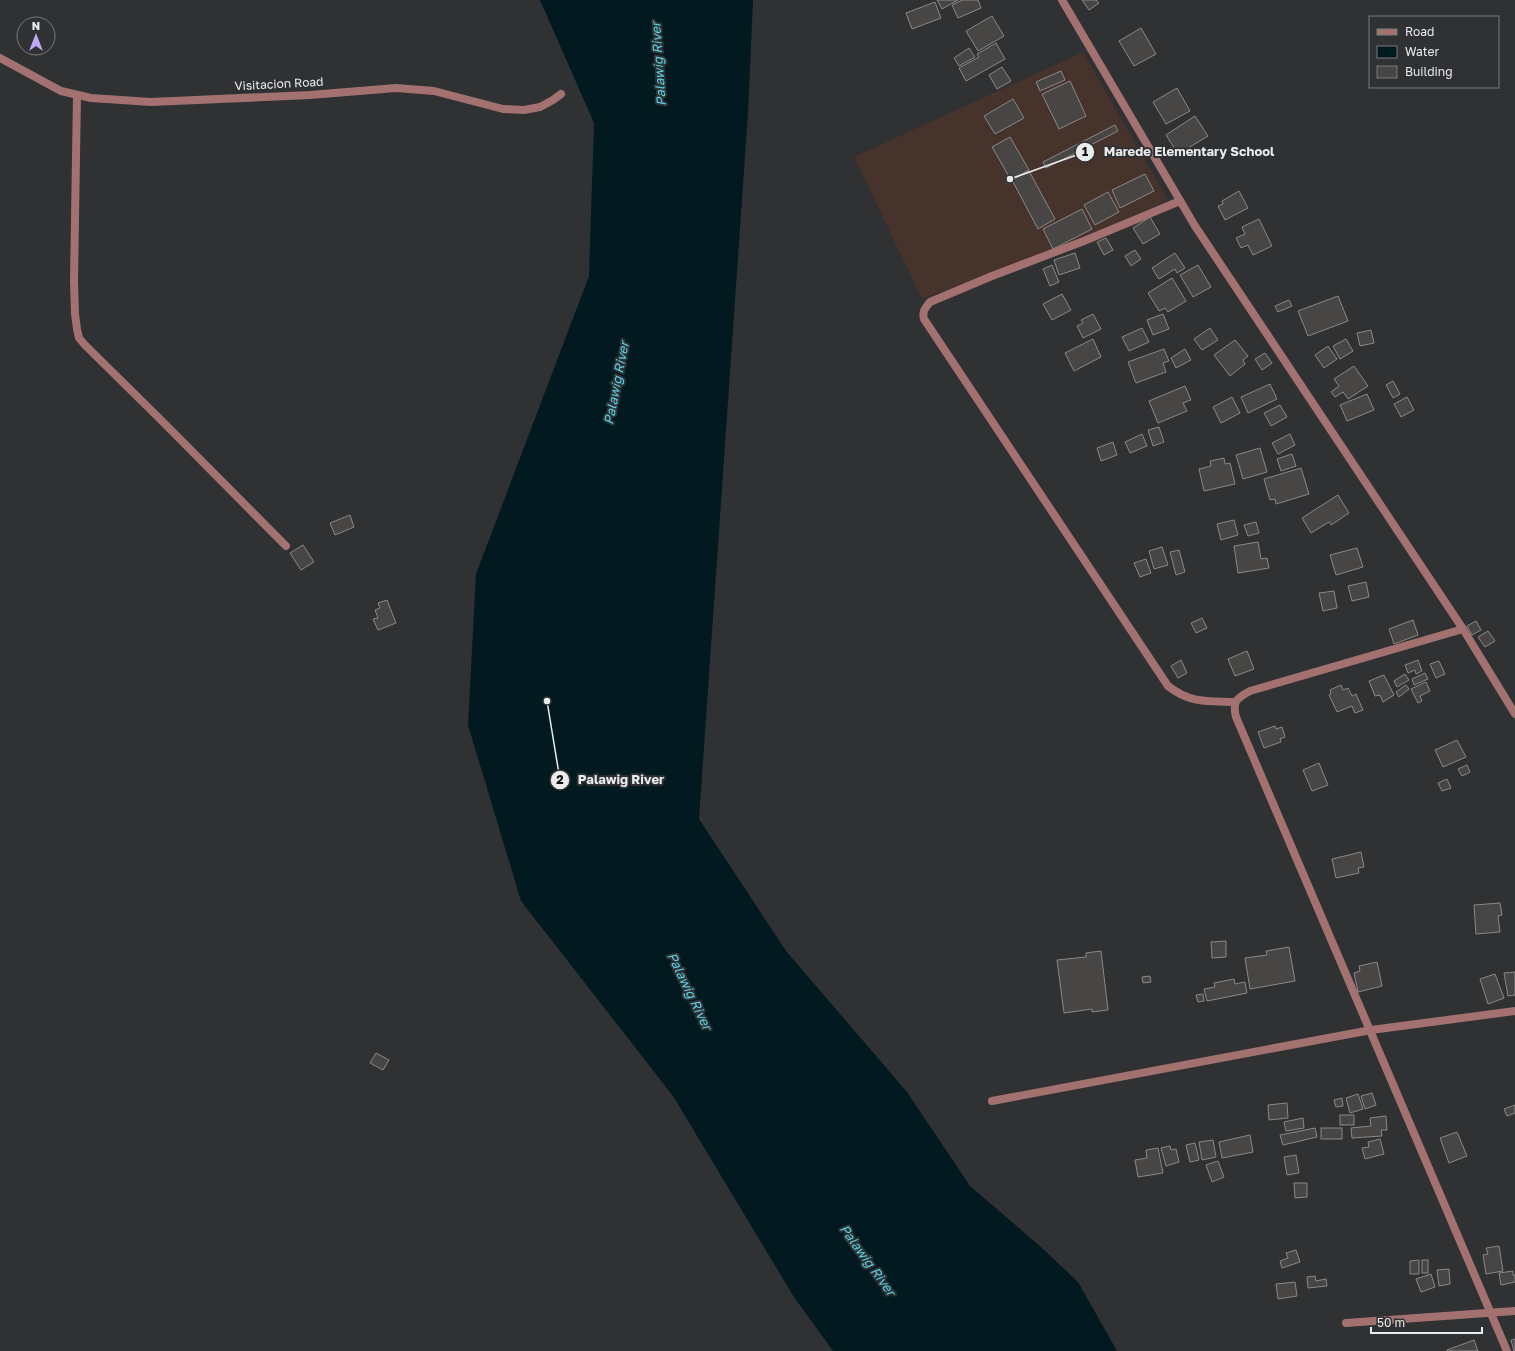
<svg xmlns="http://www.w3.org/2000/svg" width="1515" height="1351" font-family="'Golos Text',sans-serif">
<rect width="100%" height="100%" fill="#2f3133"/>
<path fill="#46332c" d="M1083,52l85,148 -87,39 -159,60 -68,-142z"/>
<path fill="#021a1f" d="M540,0h213l-5,113 -49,706 87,132 121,141 63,94 72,62 36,34 39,69h-284l-39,-54 -121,-201 -152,-195 -53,-176 8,-151 113,-298 5,-153z"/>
<g fill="#484644" stroke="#8b8987">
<path d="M937,0h21l-16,9z"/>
<path d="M962,0h16l3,8 -23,10 -6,-13z"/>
<path d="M1082,0h14l3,3 -10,7z"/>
<path d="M935,2l6,16 -29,11 -6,-16z"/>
<path d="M992,16l12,20 -26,15 -12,-20z"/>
<path d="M1141,28l15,26 -22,12 -15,-25z"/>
<path d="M996,43l9,16 -39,22 -7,-13 20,-11 -2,-3z"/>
<path d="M969,48l6,9 -16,9 -5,-8z"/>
<path d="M1002,67l9,14 -14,8 -8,-14z"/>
<path d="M1061,71l4,9 -25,11 -4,-9z"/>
<path d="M1070,81l16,35 -27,13 -17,-35z"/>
<path d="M1177,88l13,23 -24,13 -13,-22z"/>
<path d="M1013,99l11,19 -29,16 -11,-18z"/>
<path d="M1195,116l13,20 -30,18 -12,-19z"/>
<path d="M1115,125l3,6 -72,37 -3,-6z"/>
<path d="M1010,137l19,33 -18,10 -19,-33z"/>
<path d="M1029,171l26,48 -17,10 -26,-49z"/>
<path d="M1145,174l9,17 -34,17 -8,-18z"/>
<path d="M1239,191l9,17 -23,12 -7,-14 5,-2 -1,-3z"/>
<path d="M1108,192l11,20 -24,13 -11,-20z"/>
<path d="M1082,209l10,20 -39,20 -10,-20z"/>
<path d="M1150,217l10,17 -17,10 -10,-16z"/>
<path d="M1259,219l13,27 -19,9 -5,-10 -7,3 -5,-10 9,-4 -3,-7z"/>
<path d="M1106,238l7,12 -9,5 -7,-13z"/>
<path d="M1135,250l6,9 -10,7 -6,-10z"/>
<path d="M1075,253l5,15 -21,7 -5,-15z"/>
<path d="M1175,253l10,15 -8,5 -2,-4 -16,10 -7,-11z"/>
<path d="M1052,265l7,17 -9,4 -7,-17z"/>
<path d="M1198,265l13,22 -18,10 -13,-22z"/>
<path d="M1172,278l14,23 -18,11 -3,-4 -6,3 -11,-18z"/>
<path d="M1062,294l9,16 -19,10 -9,-16z"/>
<path d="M1338,296l10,25 -40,15 -10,-25z"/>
<path d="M1289,300l3,6 -14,6 -3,-6z"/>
<path d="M1093,314l8,15 -18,9 -6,-12 6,-3 -2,-3z"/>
<path d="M1163,314l6,15 -16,6 -6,-15z"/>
<path d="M1142,328l7,14 -20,9 -7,-14z"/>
<path d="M1210,328l8,12 -16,10 -8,-11z"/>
<path d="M1371,330l3,13 -14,3 -3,-13z"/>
<path d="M1093,339l8,18 -27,14 -9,-18z"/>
<path d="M1346,339l7,12 -13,8 -7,-13z"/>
<path d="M1235,340l13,16 -5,4 2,4 -15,12 -16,-21z"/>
<path d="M1328,346l9,13 -13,9 -9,-13z"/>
<path d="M1164,349l5,12 -6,2 3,9 -30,11 -8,-21z"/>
<path d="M1185,349l6,11 -15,8 -5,-10z"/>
<path d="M1265,353l7,10 -10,7 -7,-11z"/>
<path d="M1354,366l14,20 -20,13 -5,-7 -8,5 -4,-5 8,-6 -5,-7z"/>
<path d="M1393,381l7,13 -7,4 -7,-13z"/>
<path d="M1270,384l7,15 -29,14 -7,-16z"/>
<path d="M1185,386l6,14 -8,3 4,8 -29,12 -9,-22z"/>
<path d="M1367,394l7,16 -27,11 -7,-16z"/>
<path d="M1232,397l8,16 -19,10 -8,-16z"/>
<path d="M1407,397l7,13 -13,7 -7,-13z"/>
<path d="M1280,405l7,12 -16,9 -7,-13z"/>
<path d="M1159,427l5,15 -11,4 -5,-16z"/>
<path d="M1142,434l5,12 -17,7 -5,-11z"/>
<path d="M1290,434l5,11 -17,9 -6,-11z"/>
<path d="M1113,442l4,13 -16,6 -4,-13z"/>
<path d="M1260,448l7,24 -24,7 -7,-24z"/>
<path d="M1292,454l4,12 -15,5 -4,-12z"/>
<path d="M1224,458l1,6 5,-1 5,21 -31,7 -5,-22 12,-3 -1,-5z"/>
<path d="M1301,468l8,26 -33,10 -1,-5 -5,1 -6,-21z"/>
<path d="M1338,495l11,18 -18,12 -2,-3 -18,11 -9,-15z"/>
<path d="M350,515l4,12 -19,8 -5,-12z"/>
<path d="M1234,520l4,15 -17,5 -4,-16z"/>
<path d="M1256,522l3,11 -11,3 -4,-11z"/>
<path d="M1258,542l3,17 6,-1 2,10 -31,5 -4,-27z"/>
<path d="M303,545l11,17 -13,8 -11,-17z"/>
<path d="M1162,547l6,18 -14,4 -5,-18z"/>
<path d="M1357,548l6,19 -27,8 -6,-20z"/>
<path d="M1179,550l6,22 -9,3 -6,-23z"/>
<path d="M1146,559l5,14 -11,4 -6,-14z"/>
<path d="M1366,582l3,15 -17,4 -4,-15z"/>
<path d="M1334,591l3,17 -14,3 -4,-18z"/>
<path d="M387,600l9,23 -18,7 -5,-11 5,-1 -3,-8 5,-2 -2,-5z"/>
<path d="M1202,618l5,10 -11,5 -5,-10z"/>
<path d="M1413,620l5,15 -24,9 -5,-15z"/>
<path d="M1476,621l5,9 -9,5 -5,-9z"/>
<path d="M1488,631l7,10 -10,6 -7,-10z"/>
<path d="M1247,651l7,18 -19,7 -7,-17z"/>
<path d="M1181,660l6,13 -9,5 -7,-12z"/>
<path d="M1418,660l4,11 -6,3 -1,-4 -7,3 -3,-8z"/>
<path d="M1439,661l6,13 -9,4 -6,-14z"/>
<path d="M1425,673l3,6 -14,6 -2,-6z"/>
<path d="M1405,674l4,6 -12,7 -3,-6z"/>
<path d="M1384,675l10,20 -11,7 -3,-7 -5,1 -6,-15z"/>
<path d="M1426,682l4,9 -10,5 2,5 -4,2 -7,-14z"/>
<path d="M1341,685l2,5 5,-2 4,8 4,-2 7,16 -8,3 -3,-7 -15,6 -8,-17 2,-1 -1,-4z"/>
<path d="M1406,685l3,4 -10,8 -3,-5z"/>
<path d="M1275,726l1,3 6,-2 3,10 -5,2 1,3 -17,6 -6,-16z"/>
<path d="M1457,740l9,17 -23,10 -8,-17z"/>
<path d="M1319,763l9,22 -16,6 -9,-21z"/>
<path d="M1467,765l3,7 -8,4 -4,-7z"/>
<path d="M1447,779l4,9 -9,3 -4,-8z"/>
<path d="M1361,852l3,15 -6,1 1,5 -23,5 -4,-19z"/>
<path d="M1500,903l2,12 -4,1 2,16 -24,2 -2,-29z"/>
<path d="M1226,941v16l-14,1 -1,-16z"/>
<path d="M1289,947l6,34 -45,8 -5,-31 22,-3 -1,-4z"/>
<path d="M1101,951l7,59 -16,2v-3l-28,4 -7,-53 29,-3v-4z"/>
<path d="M1377,962l5,24 -24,6 -4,-19 6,-2 -1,-5z"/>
<path d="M1515,972v23l-7,1 -4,-23z"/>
<path d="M1495,974l9,24 -16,6 -8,-25z"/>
<path d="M1150,976l1,6 -8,1 -1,-6z"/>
<path d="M1234,979l1,5 10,-2 2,11 -40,8 -3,-12 11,-2 -1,-4z"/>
<path d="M1203,994l1,7 -6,1 -2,-7z"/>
<path d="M376,1053l13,7 -6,10 -13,-7z"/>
<path d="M1372,1093l4,12 -11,4 -4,-13z"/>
<path d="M1358,1094l5,15 -13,4 -4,-15z"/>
<path d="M1342,1098l1,8 -7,1 -2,-7z"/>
<path d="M1287,1103l1,15 -19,2 -1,-15z"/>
<path d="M1515,1105v8l-8,3 -3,-7z"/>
<rect x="1340" y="1115" width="14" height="10"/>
<path d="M1386,1116l1,14h-6l1,6 -30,2 -1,-10 20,-2 -1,-8z"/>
<path d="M1303,1118l1,10 -18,3 -2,-9z"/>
<path d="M1315,1128l2,9 -34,8 -3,-10z"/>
<rect x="1321" y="1128" width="21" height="11"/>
<path d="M1457,1132l10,24 -18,7 -9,-25z"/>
<path d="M1250,1135l3,17 -31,6 -3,-16z"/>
<path d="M1380,1139l4,15 -19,5 -3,-11 7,-1 -1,-5z"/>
<path d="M1213,1140l3,17 -14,3 -3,-18z"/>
<path d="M1195,1143l4,17 -9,2 -4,-17z"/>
<path d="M1170,1146l1,4 5,-1 3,13 -13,4 -5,-18z"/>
<path d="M1158,1148l5,25 -25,4 -3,-17 12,-2 -1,-8z"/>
<path d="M1296,1155l3,18 -12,2 -3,-18z"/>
<path d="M1218,1161l6,16 -12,5 -6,-17z"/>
<path d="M1294,1183h13v14l-12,1z"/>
<path d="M1499,1246l4,25 -17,3 -3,-19 5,-1 -2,-6z"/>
<path d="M1296,1250l4,12 -18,6 -2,-7 8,-3 -2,-5z"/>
<path d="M1419,1260v14h-9v-13z"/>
<rect x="1422" y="1260" width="6" height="13"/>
<path d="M1449,1269l1,15 -11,2 -2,-16z"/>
<path d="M1513,1271v4h2v7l-14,3 -2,-12z"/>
<path d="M1431,1274l4,13 -14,5 -5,-13z"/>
<path d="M1315,1276l1,5 10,-2 1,7 -19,2 -1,-11z"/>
<path d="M1295,1282l2,14 -19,3 -2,-15z"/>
<path d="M1515,1339v12h-1l-3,-11z"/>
<path d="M1474,1340l4,11h-31v-1z"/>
</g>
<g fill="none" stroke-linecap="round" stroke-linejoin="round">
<g stroke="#a37170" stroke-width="8">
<path d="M0,58l61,33 30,7 60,4 159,-7 86,-7 38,3 69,18 21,1 16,-3 13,-7 8,-6"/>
<path d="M77,95l-3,186 1,33 2,15 2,9 6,7 78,77 123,124"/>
<path d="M1180,201l-96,40 -92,35 -62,26c-5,6 -8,10 -6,17l244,367c23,18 40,15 67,16"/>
<path d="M1463,629l-213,62c-13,7 -18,10 -14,26l271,634"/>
<path d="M992,1101l379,-71 144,-19"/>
<path d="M1346,1323l169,-12"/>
</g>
<path stroke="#a37170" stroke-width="8" d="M1062,0l133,226 268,403 52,85"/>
</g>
<g text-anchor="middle" stroke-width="4" stroke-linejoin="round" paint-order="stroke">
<g font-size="12" fill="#eaebed" stroke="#2f3133">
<text transform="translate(279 84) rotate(-3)" y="4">Visitacion Road</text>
</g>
<g font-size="13" font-style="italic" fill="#59d3eb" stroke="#2f3133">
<text transform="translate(658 64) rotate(-94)" y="5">Palawig River</text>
<text transform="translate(616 383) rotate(-79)" y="5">Palawig River</text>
<text transform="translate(690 991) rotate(64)" y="5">Palawig River</text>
<text transform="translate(868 1260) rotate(54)" y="5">Palawig River</text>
</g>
</g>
<path fill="none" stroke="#eaebed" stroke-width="1.5" d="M1010 179L1085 152M547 701L560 780"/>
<g fill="#eaebed" stroke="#2f3133" stroke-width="1.5">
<circle cx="1010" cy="179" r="4"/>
<circle cx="547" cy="701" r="4"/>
<circle cx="1085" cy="152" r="10"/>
<circle cx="560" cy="780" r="10"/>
</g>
<g font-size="12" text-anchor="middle" font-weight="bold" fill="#111">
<text x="1085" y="156">1</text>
<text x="560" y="784">2</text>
</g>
<g font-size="13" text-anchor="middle" font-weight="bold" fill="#eaebed" stroke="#2f3133" stroke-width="4" stroke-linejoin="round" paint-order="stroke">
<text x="1189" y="156">Marede Elementary School</text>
<text x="621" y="784">Palawig River</text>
</g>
<rect x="1369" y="16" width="130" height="72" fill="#2f3133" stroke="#7a7b7d"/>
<rect x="1377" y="29" width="20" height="6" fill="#a37170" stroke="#7a7b7d"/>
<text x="1405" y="36" font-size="12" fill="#eaebed">Road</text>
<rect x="1377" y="46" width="20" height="12" fill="#021a1f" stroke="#7a7b7d"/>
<text x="1405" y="56" font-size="12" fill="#eaebed">Water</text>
<rect x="1377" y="66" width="20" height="12" fill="#484644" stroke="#7a7b7d"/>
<text x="1405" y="76" font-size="12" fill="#eaebed">Building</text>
<g transform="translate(36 36)"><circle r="19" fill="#2f3133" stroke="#7a7b7d"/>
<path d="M0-3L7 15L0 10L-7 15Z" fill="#c1a8f3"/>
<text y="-6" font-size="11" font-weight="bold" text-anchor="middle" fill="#eaebed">N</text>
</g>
<path d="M1371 1327v6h111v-6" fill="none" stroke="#eaebed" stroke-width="2"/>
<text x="1377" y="1327" font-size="12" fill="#eaebed" stroke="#2f3133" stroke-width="3" paint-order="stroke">50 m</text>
</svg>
